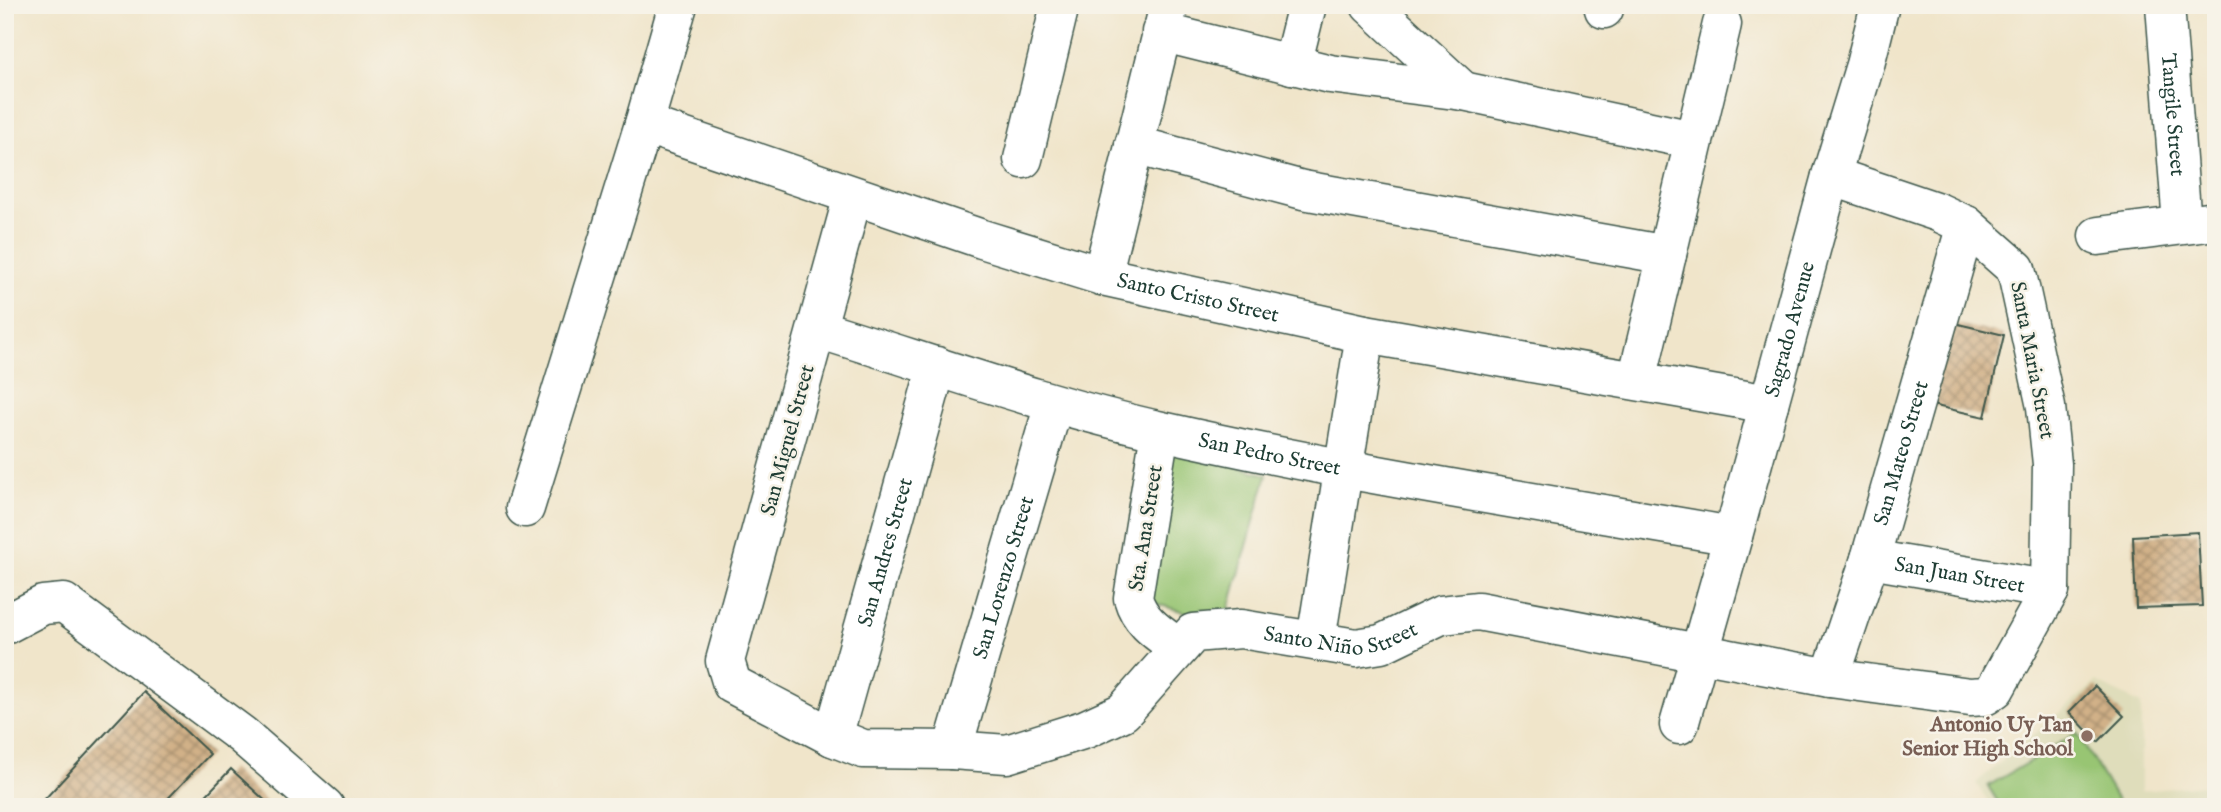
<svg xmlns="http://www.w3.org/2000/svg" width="2221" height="812" font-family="'IM FELL English',serif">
<defs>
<pattern id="building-cross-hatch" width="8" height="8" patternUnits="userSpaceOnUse" patternTransform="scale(1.75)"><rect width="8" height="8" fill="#d1b188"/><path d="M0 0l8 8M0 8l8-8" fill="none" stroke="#a99170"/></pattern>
</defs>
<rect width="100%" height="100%" fill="#f7f3e8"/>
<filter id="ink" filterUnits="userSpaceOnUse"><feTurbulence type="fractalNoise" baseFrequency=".0143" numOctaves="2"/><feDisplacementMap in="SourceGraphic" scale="14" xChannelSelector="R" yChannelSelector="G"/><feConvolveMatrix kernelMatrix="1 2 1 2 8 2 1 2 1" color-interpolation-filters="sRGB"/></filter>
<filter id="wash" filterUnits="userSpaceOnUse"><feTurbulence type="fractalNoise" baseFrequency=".00686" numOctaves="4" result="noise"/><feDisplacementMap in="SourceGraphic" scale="28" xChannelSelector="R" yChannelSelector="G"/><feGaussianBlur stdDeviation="1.57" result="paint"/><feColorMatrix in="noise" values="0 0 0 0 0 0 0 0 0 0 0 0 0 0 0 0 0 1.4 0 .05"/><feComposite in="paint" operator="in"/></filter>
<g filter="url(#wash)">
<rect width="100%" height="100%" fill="#f0e5ca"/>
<path fill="#dfddbb" d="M2096,682l45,22v87l75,-7v23h-225l-15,-24z"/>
<g fill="#98c573" stroke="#5c8154" stroke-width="2">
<path d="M1165,446l102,29 -42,149 -102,-30z"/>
<path d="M2077,733l44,74h-120l-13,-21z"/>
</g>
<g id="blocks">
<g fill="url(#building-cross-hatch)">
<path d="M1946,321l58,14 -19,82 -58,-13z"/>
<path d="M2198,532l4,74 -66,2 -3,-72z"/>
<path d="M2095,686l29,30 -26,26 -29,-30z"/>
<path d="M144,692l66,62 -50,53h-113l-5,-5z"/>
<path d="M231,769l41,38h-77z"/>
</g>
</g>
</g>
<g filter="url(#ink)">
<use href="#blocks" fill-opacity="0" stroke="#3e564a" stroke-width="2"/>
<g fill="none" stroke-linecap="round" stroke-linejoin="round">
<g stroke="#3e564a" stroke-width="41">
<g id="minor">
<path d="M1370,5l93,86"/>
<path d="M1603,5l1,4"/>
<path id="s1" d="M2165,5l17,219"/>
<path d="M1161,32l169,42 133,17 230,49"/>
<path d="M1292,65l15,-60"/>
<path id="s2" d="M644,124l338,115 120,37 263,58 404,70"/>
<path d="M1134,145l169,45 364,65"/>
<path d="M1023,159l37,-154"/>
<path id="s3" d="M853,196l-128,465 7,23 101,53 30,12 89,1 55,4 79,-25 37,-17 70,-79 48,-4 115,19 25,-4 60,-29 37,-4 352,67 140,19 15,-1 10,-7 55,-99 2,-126 -6,-57 -30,-138 -50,-44 -28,-13 -107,-36"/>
<path d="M2098,236l118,-15"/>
<path d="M1102,276l67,-271"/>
<path id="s4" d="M818,329c114,35 227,76 344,102 188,43 380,72 571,105"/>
<path d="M1637,380l85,-356"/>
<path d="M1160,431l-27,167c7,25 27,36 46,50"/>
<path d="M525,508l119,-384 34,-119"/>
<path id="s5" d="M1870,559l180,31"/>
<path d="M5,625l38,-20 21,-2 178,132 83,72"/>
<path d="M1316,640l49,-306"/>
<path id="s6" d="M1830,678l40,-119 96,-334"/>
<path id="s7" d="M1679,725l54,-189 98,-360 34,-111 15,-60"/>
<path id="s8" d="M833,737l104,-371"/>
<path id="s9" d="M952,750l102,-346"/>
</g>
</g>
<use href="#minor" stroke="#fff" stroke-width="38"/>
</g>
</g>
<circle fill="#8d6e63" stroke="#f7f3e8" stroke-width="2.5" cx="2087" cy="736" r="7"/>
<g text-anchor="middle" stroke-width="5" stroke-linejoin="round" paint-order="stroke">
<g font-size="21" fill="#1f3d34" stroke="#f7f3e8">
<text dy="7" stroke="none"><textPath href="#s1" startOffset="110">Tangile Street</textPath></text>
<text dy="7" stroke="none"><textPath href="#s2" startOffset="581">Santo Cristo Street</textPath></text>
<text dy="7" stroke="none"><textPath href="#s7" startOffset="411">Sagrado Avenue</textPath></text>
<text transform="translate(2033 360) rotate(79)" y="7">Santa Maria Street</text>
<text transform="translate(787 440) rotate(-75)" y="7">San Miguel Street</text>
<text dy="7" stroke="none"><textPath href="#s4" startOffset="469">San Pedro Street</textPath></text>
<text dy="7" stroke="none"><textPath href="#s6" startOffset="236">San Mateo Street</textPath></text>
<text transform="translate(1145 528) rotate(-81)" y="7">Sta. Ana Street</text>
<text dy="7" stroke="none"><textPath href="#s8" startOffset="192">San Andres Street</textPath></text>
<text dy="7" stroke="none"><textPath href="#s5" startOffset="91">San Juan Street</textPath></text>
<text dy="7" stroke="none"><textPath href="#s9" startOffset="180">San Lorenzo Street</textPath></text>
<text dy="7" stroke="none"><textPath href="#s3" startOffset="1176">Santo Niño Street</textPath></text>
</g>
<g font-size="21" font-weight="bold" fill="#785e54" stroke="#f7f3e8" text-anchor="end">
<text x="2073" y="731">Antonio Uy Tan<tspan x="2073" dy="24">Senior High School</tspan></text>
</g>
</g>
<rect width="2221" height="812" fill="none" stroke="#f7f3e8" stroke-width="28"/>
</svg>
